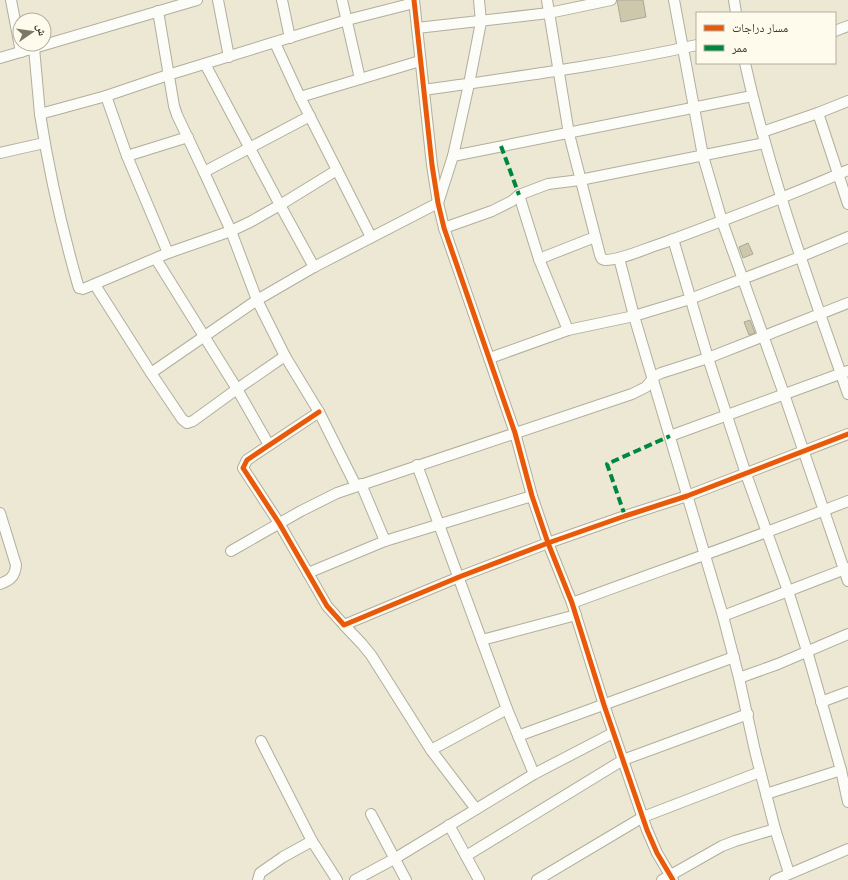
<svg xmlns="http://www.w3.org/2000/svg" width="848" height="880" font-family="Overpass,'Noto Naskh Arabic',sans-serif">
<rect width="100%" height="100%" fill="#ece8d4"/>
<g fill="#cdc7ac" stroke="#a9a797">
<path d="M617,0h26l3,17 -25,5z"/>
<path d="M748,243l5,11 -10,4 -4,-11z"/>
<path d="M750,320l5,13 -6,2 -5,-13z"/>
</g>
<g fill="none" stroke-linecap="round" stroke-linejoin="round">
<g stroke="#b1ae9e" stroke-width="12">
<g id="minor">
<path d="M11,0l10,52"/>
<path d="M218,0l11,57"/>
<path d="M282,0l8,38"/>
<path d="M342,0l18,79"/>
<path d="M414,0l18,165 6,38 6,25 71,205 17,63 16,47 24,60 32,102 43,125 10,23 16,27"/>
<path d="M547,0l22,134 31,121 2,4 3,1c17,0 41,-12 58,-17 62,-23 124,-46 185,-73"/>
<path d="M674,0l29,156 19,65 62,173 64,187"/>
<path d="M734,0l2,13"/>
<path d="M158,11l16,95 3,9 27,57"/>
<path d="M417,28l132,-15 62,-13"/>
<path d="M835,31l13,-5"/>
<path d="M275,43l25,54 71,140"/>
<path d="M34,48l6,66 66,-18 62,-21 179,-55 67,-17"/>
<path d="M0,58l197,-58"/>
<path d="M745,63c25,113 65,222 103,331"/>
<path d="M424,90c91,-13 183,-25 273,-45"/>
<path d="M106,96l21,60 41,97"/>
<path d="M300,97l120,-36"/>
<path d="M818,113l30,91"/>
<path d="M40,114c9,58 22,115 38,171l1,3 4,1 85,-36 63,-22 19,-9 30,-17 -75,-141"/>
<path d="M310,116l-106,56 27,59 26,69 28,56 34,56 37,74"/>
<path d="M762,132l56,-19 30,-12"/>
<path d="M0,153l44,-10"/>
<path d="M127,156l61,-19"/>
<path d="M453,156l299,-60"/>
<path d="M519,195l20,64 29,71"/>
<path d="M444,228l48,-17 20,-10 7,-6 29,-11 32,-4 185,-37"/>
<path d="M673,239l35,119 38,116 42,117 19,60 34,119 7,32"/>
<path d="M619,258l15,58 89,300 16,62 16,73 20,78 14,44"/>
<path d="M156,259l81,130 32,56"/>
<path d="M539,259l56,-22"/>
<path d="M314,267l-34,-62 57,-35"/>
<path d="M95,285l56,88 31,46 5,4 6,-2 44,-32 48,-33"/>
<path d="M490,358l78,-28 66,-14 56,-17 110,-42 48,-20"/>
<path d="M151,373l106,-73 57,-33 124,-64 15,-47 16,-72 12,-62 -2,-22"/>
<path d="M319,412l-72,48 -4,8 36,55 48,83 17,19 115,-48 89,-34 77,-27 62,-20 161,-62"/>
<path d="M670,436l178,-65"/>
<path d="M417,465l90,244 27,65"/>
<path d="M361,484l24,57 147,-45"/>
<path d="M0,513l16,52c-1,12 -6,15 -16,19"/>
<path d="M231,551l70,-40 36,-18 295,-99 14,-7 9,-11 6,-3 47,-15 140,-55"/>
<path d="M308,573l77,-32"/>
<path d="M572,603c92,-34 185,-66 276,-102"/>
<path d="M723,616l125,-48"/>
<path d="M344,625l18,19 9,11 60,95 45,59"/>
<path d="M482,640l94,-25"/>
<path d="M739,678l39,-14 70,-30"/>
<path d="M821,702l27,-10"/>
<path d="M518,736l216,-79"/>
<path d="M431,750l76,-41"/>
<path d="M766,794l75,-24"/>
<path d="M371,814l35,66"/>
<path d="M449,825l30,55"/>
<path d="M312,841l25,39"/>
<path d="M466,856l157,-96 125,-46"/>
<path d="M258,880l2,-7 23,-16 29,-16 -51,-100"/>
<path d="M355,880l39,-21 140,-85 79,-41"/>
<path d="M537,880l106,-63 117,-45"/>
<path d="M662,880l60,-34 13,-5 40,-12"/>
<path d="M775,880l73,-31"/>
</g>
</g>
<use href="#minor" stroke="#fcfcf9" stroke-width="10"/>
<g stroke="#00873e" stroke-width="4" stroke-dasharray="8 4" stroke-linecap="butt">
<path d="M501,146l18,49"/>
<path d="M625,516l-18,-52 63,-28"/>
</g>
<g stroke="#fefbec" stroke-width="8">
<g id="cycleway">
<path d="M414,0l18,165 6,38 6,25 71,205 17,63 16,47 24,60 32,102 43,125 10,23 16,27"/>
<path d="M319,412l-72,48 -4,8 36,55 48,83 17,19 115,-48 89,-34 77,-27 62,-20 161,-62"/>
</g>
</g>
<use href="#cycleway" stroke="#e8590c" stroke-width="5"/>
</g>
<rect x="696" y="12" width="140" height="52" fill="#fefbec" stroke="#b1ae9f"/>
<rect x="704" y="25" width="20" height="6" fill="#e8590c" stroke="#b1ae9f"/>
<text x="732" y="32" font-size="12" fill="#3e3b2c">مسار دراجات</text>
<rect x="704" y="45" width="20" height="6" fill="#00873e" stroke="#b1ae9f"/>
<text x="732" y="52" font-size="12" fill="#3e3b2c">ممر</text>
<g transform="translate(32 32) rotate(77)"><circle r="19" fill="#fefbec" stroke="#b1ae9f"/>
<path d="M0-3L7 15L0 10L-7 15Z" fill="#7b7867"/>
<text y="-6" font-size="11" font-weight="bold" text-anchor="middle" fill="#3e3b2c">ش</text>
</g>
</svg>
